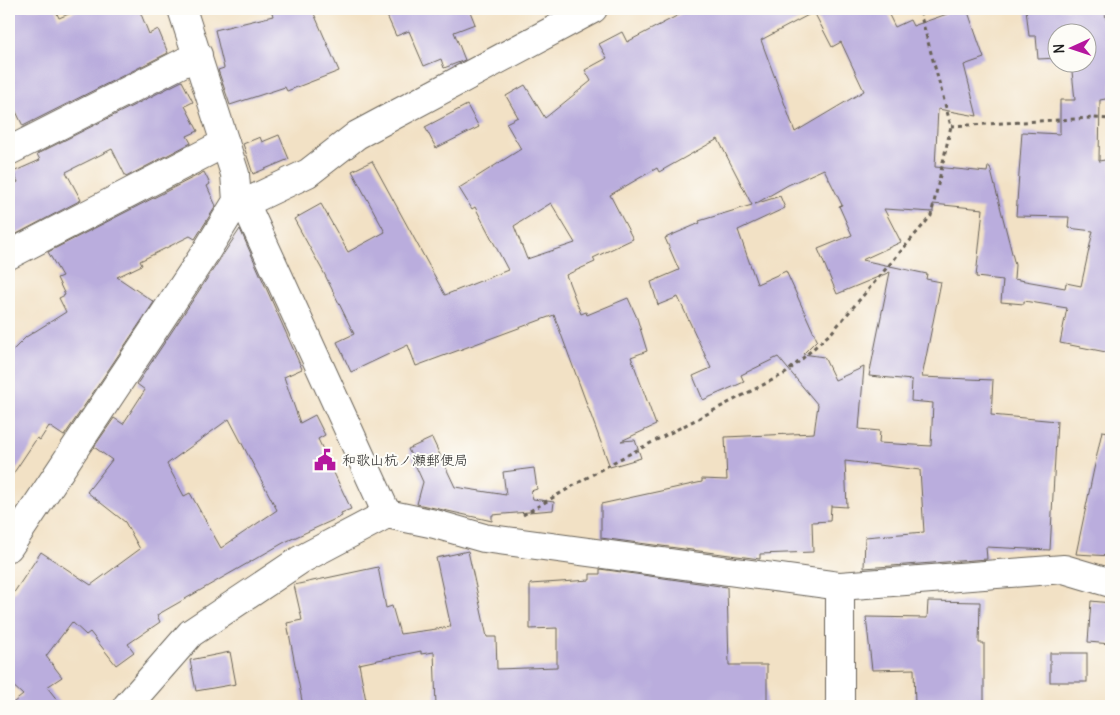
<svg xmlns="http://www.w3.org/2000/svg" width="1120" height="715" font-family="Delius,'Klee One',sans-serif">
<rect width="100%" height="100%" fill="#fdfcf7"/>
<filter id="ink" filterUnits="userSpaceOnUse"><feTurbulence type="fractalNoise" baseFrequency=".02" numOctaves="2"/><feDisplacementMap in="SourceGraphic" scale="10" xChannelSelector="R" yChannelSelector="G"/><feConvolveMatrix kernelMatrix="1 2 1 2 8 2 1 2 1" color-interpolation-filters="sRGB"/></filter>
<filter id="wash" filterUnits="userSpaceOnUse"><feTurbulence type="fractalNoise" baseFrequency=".0096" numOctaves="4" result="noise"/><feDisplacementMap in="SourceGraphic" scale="20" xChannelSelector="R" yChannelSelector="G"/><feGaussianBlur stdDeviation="1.12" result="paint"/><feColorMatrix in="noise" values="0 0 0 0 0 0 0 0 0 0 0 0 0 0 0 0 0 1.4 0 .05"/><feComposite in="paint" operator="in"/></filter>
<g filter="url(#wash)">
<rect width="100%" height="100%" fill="#f2e1c5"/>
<g id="blocks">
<g fill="#baaddd" fill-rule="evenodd">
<path d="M9,9h46l4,9 22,-9h58l10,25 9,-5 10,24 -145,73 -14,-29z"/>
<path d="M271,9h41l27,62 -52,20 -2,-4 -55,18 -12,-35 6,-2 -9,-38 58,-14z"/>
<path d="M384,9h85l6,15 -21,8 11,28 -21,8 -3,-9 -17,7 -15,-35 -13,5z"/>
<path d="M690,9h196l9,18 15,-7 3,6 34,-12 -2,-5h22l17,49 -20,7 13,51 -39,-7 -3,58 52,5 1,-5h2l25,98 -1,14 51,9 1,-5 15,3 12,-55 -25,-3 1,-11 -53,-1 6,-84 38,2v-34h15l-4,-38h17v-30h-30v26l-20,1 -2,-23h-7l-3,-27h78l7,32v57l-11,2 -1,61 12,-2v194l-51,-10 7,-35 -43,-7v3l-23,-2 2,-22 -27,-3 7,-68 -50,-5v8l-49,-3 17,33 -39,18 65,14 -1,5 15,3 -19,95 71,3 -2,35 66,6 -7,129 -64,-3 1,12 -123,9 1,-31 59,-5 -4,-62 -75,-9 2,46 -16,-1 -1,15 -18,1 1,30 -53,2v5l-159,-21v-34l101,-22v-3l25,1 -2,-43 89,-4 4,-28 -40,-48 -37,18 3,7 -41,18 -10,-24 18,-8 -33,-71 -20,8 -7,-23 28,-12 -14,-32 35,-15 -1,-2 53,-16 -34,-66 -59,33 -2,-4 -47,27 23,44 -40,19 2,4 -29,13 15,39 5,-2 1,3 41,-17 9,20 10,33 -16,6 25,68 -35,16 14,-1 6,18 -31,9 -56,-152 -138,51 -8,-21 -57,27 -14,-30 17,-8 -29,-59 -31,-56 27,-15 27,48 37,-20 -33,-61 20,-10 73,134 63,-25 -33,-63 -3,2 -13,-21 62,-39 -15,-26 12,-6 -12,-21 19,-11 20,33 46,-37 -6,-11 22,-12 -8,-14 23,-12 5,10zM814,12l18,35 9,-5 23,49 -69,41 -34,-92zM824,169l18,36 -3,1 13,29 -34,14 19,45 53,-22 -21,104 43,4 -1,21 22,2 -2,43 -52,-3 1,-12 -21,-2 5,-62 -29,13 -11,-23 -21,-3 14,-14 -31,-69 -29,13 -19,-54 47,-22 -5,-12 -25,8 33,-19zM551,203l24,40 -48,16 -13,-33z"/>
<path d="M182,81l11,21 -8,4 13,25 -11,5 4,7 -65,34 -14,-28 -46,23 15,28 -72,38v-52l9,-4 -5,-10 27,-12 -3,-6z"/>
<path d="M467,105l12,22 -43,21 -11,-21z"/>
<path d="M279,135l10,24 -36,15 -10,-30 17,-7 2,5z"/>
<path d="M204,172l6,12 -3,2 9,20 -21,33 -5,-3 -50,25 2,4 -25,12 37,25 -90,134 -15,-10 -9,14 -3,-2 -28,42v-126l17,-17 40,-25 -7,-14 6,-3 -8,-17 5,-2 -14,-24z"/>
<path d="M240,229l62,140 -18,8 16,46 15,-8 10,20 -7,4 33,70 -10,4 1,3 -57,26 -128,73 3,7 -32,22 6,8 -18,13 -26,-33 -4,3 -14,-13 -26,34 16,21 -15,10 15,19h-53l14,-11 -14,-13v-82l32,-48 50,33 49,-36 -15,-27 -38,-30 25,-32 -18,-13 20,-29 9,6 22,-34 -8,-6zM229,419l48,91 -56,38 -31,-55 -6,3 -17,-32z"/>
<path d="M1102,431l9,1v124l-35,-2z"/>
<path d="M432,438l23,49 51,8 -3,-23 31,-4 3,21 -6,2 2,8 21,3 -1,8 -61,5v6l-75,-17 6,-22 -15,-33z"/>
<path d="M468,551l19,86h9l1,32 60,-2v-39l-27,1v-45l60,-4v-6h10v-5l127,18 2,78h38v41h-267l-1,-2 -63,2 -2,-54 -13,2v-3l-62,13 8,42h-64l-16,-83 15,-3 -8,-35 84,-18 8,41 6,-2 8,28 51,-7 -15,-69z"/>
<path d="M928,601l52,1 -1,41h5v63h-69l-1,-37 -42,1 -6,-53 61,1z"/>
<path d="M1091,601l20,2v41l-23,-2z"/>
<path d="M230,652l6,32 -40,7 -6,-31z"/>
<rect x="1050" y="653" width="37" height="29"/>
</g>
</g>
</g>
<g filter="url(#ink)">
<use href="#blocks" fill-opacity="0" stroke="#676157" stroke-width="1"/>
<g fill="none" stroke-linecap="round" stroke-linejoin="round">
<g stroke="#676157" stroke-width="30">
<g id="minor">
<path d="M9,151l189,-96"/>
<path d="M237,201l8,2 142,311"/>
<path d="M245,203l63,-30 49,-38 236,-126"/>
<path d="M9,255l216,-112"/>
<path d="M9,547l198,-297 30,-49 -2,-27 -53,-165"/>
<path d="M840,586v120"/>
<path d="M127,706l64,-73 109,-73 87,-46 48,10 49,14 356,48 224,-17 47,14"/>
</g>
</g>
<g stroke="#676157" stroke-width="3" stroke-dasharray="4 4" stroke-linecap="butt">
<path d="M951,126l142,-8 18,1"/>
<path d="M523,515l91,-53 172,-89 46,-41 99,-116 20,-90 -32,-117"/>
</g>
<use href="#minor" stroke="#fff" stroke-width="28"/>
</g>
</g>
<defs>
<g id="civic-bare" transform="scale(1.725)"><path d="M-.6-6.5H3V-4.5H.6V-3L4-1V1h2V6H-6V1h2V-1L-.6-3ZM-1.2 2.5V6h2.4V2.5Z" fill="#b5179e" stroke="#fdfcf7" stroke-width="2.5" paint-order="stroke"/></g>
</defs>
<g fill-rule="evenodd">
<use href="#civic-bare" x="325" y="460"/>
</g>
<g text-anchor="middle" stroke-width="4" stroke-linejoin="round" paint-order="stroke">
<g font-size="14" fill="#1c1c1c" stroke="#fdfcf7" text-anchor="start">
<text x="342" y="465">和歌山杭ノ瀬郵便局</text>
</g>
</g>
<rect width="1120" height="715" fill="none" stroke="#fdfcf7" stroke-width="30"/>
<g transform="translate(1072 48) rotate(267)"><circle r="24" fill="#fdfcf7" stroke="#a3a29f"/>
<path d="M0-4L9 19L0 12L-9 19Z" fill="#b5179e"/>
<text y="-8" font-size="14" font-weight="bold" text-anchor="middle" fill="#1c1c1c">N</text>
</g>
</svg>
